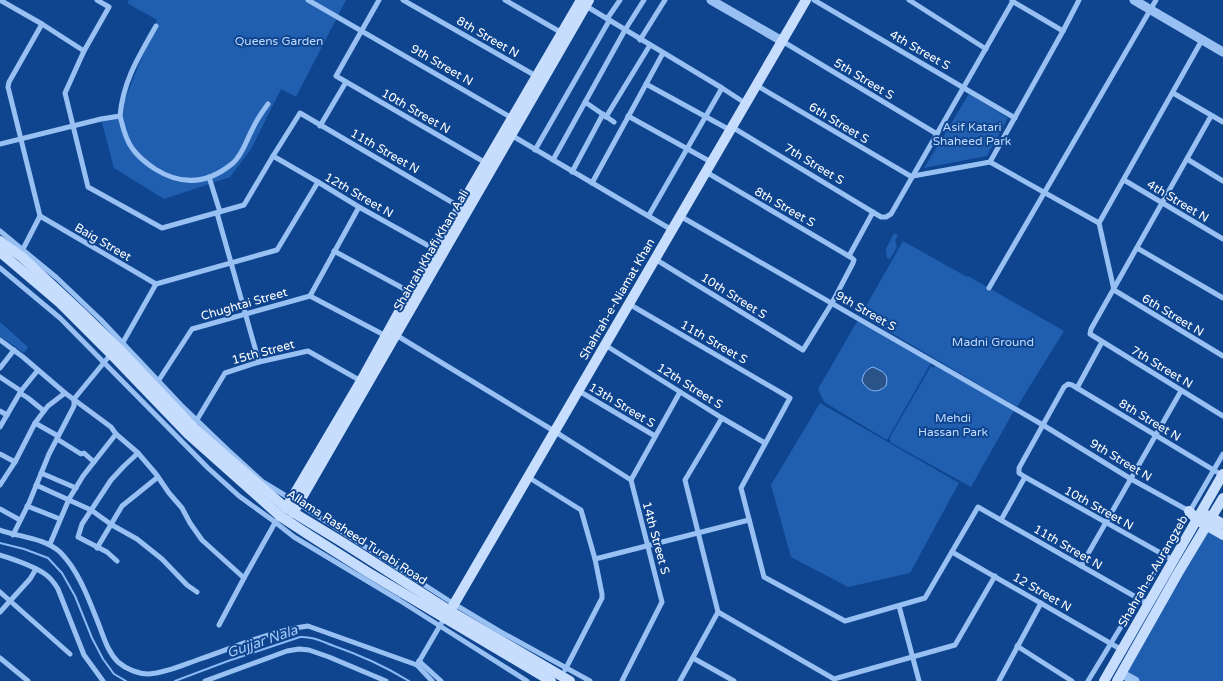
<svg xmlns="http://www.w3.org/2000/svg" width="1223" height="681" font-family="'Varela Round',sans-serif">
<rect width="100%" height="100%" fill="#0f458f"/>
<g fill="#205eaf">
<path d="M129,0h217l-50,97 -15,-8 -30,60 -21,28 -66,22 -50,-31 -13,-49 17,-3 39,-96 -30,-17z"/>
<path d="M969,94l39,24 -21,38 -63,12z"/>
<path d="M894,233l4,3 -3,4 2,7 -7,12 -3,-1 -1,-9z"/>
<path d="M903,241l64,36 1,-1 96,55 -47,76 -156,-92z"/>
<path d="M859,318l73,43 -45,79 -63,-38 -6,-13z"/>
<path d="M0,322l28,25 -4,6 -24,-17z"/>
<path d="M936,363l79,46 -44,78 -81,-45 1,-2 -2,-1 42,-73 3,2z"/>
<path d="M820,403l139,80 -49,90 -62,14 -57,-30 -20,-72z"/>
<path d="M1206,526l17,9v146h-86l-16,-9z"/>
</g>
<path fill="#2a538a" stroke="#89baf7" d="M873,367c11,5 16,7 13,19 -9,8 -18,6 -24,-5 1,-7 4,-12 11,-14z"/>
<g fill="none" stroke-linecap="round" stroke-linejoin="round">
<g stroke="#89baf7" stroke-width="2">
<path d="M0,543l24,6 24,9 14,15 13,23 17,42 11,21 11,15 12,7"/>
<path d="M175,681l53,-20 72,-24c12,-1 23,5 34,9 26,9 52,21 75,35"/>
</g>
<g stroke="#98c0f3" stroke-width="5">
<path d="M0,0l42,24 42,27"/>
<path d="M97,0l12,7 -25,44 -19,42 23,94 74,41 82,-23 29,-49 27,-43 160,94"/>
<path d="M308,0l204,118"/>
<path d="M379,0l-43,76 150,87"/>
<path d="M403,0l133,76"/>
<path d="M505,0l57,33"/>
<path d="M814,0l201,118"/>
<path d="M909,0l77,49"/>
<path d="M1012,1l51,30"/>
<path d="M586,6l136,82 23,15"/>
<path d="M607,19l13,-19"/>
<path d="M42,24l-33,58 -1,5 32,129 116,68 121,-34 41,-68"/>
<path d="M640,40l25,-40"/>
<path d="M782,41l155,93"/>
<path d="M646,84l84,46"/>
<path d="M756,85l156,92"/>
<path d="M1173,93l50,29"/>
<path d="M585,102l29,20"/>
<path d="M120,116c3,11 5,23 12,32 6,9 14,15 23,21 27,17 53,15 78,-6 10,-9 13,-22 19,-33 4,-9 10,-18 16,-26"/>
<path d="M628,116l83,46"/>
<path d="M1211,116l-120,213 -1,5 133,82"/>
<path d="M606,117l44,-72"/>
<path d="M320,126l26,-44"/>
<path d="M732,127l149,90h5l5,-3 122,-213"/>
<path d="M511,135l161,95"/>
<path d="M0,144l101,-25 19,-3c3,-35 19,-60 36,-90"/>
<path d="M535,150l74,-129"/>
<path d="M273,156l45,26 41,25 77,43"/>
<path d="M1187,159l36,22"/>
<path d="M553,160l72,-130 19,-30"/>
<path d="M990,162l73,-131 16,-31"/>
<path d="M572,172l31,-58"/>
<path d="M913,176l77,-14 109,61 15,67 109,66"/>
<path d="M209,177l11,35"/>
<path d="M1124,180l99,59"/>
<path d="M592,183l71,-130"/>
<path d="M217,213l42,149"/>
<path d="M649,215l73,-127"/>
<path d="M680,216l363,209 88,54 58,32"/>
<path d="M1099,223l103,-183"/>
<path d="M0,231l57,47 44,42 80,85 47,45 35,32 28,17"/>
<path d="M1137,248l86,50"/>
<path d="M23,249l17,-33"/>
<path d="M334,251l76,41"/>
<path d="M849,256l24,-44"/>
<path d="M655,259l148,91 29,-47 21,-40 1,-3 -2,-2 -146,-86"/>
<path d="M0,268l60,50 148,150 31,28 36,26 19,15 105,63 41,26 87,55"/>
<path d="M989,288l167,-288"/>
<path d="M310,296l49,-89"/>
<path d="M310,296l76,40"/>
<path d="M629,304l161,94 -49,90 23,89 81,44 80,-23 53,-91 170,97"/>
<path d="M396,335l158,96 77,49 31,122 -40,79"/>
<path d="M0,340l23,17 42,36 46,34 5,7 22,19 18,21 13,19 13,15 8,15 12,17 42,38"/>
<path d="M122,344l34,-60"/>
<path d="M605,345l117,73 43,25"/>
<path d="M0,368l14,-18"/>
<path d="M0,377l21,14"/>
<path d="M157,383l35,-54 118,-33"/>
<path d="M1077,388l25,-46"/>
<path d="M579,391l76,45"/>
<path d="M20,393l8,5 16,13"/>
<path d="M0,411l7,4"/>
<path d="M722,418l-37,62 33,132 116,67 121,-34 40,-69"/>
<path d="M35,423l23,13"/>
<path d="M195,423l30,-50 34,-11 49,-11 53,30"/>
<path d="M0,427l21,-36 17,-21"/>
<path d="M57,439l24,15 3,-1 10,9"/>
<path d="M0,454l15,8"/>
<path d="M41,473l35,15"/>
<path d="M528,477l53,33 14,49 7,35v4l-37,72"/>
<path d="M631,480l49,-88"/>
<path d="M0,485l15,-23 20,-39 9,-12 4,-5 17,-13"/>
<path d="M36,485l55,25 21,15 25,14 25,20 25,26 10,7"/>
<path d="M299,504l155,100 45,27 91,50"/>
<path d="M27,506l33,13"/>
<path d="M0,509l20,11"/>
<path d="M1001,520l24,-43"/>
<path d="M0,530c19,7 45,8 60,22 19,19 29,48 39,73 5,13 9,27 19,37 8,7 20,12 31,12 17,-1 34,-9 51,-15 35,-12 71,-28 108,-33l109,39 15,16"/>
<path d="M13,535l16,-32 20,-49 25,-48v-7l37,-45"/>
<path d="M50,544l19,-45 14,-23 33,-42"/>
<path d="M97,548l25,-42 36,-29"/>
<path d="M952,552l170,98"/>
<path d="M0,555c15,5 32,10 45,19 6,4 10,10 13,15l26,66 19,26"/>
<path d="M595,559l154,-39"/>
<path d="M1173,560l-148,-83 -6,-4v-5l45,-81 4,-3 4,1 150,90"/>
<path d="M117,561l-10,-9 -29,-15 4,-13 29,-44 13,-14 14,-13"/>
<path d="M1081,566l100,-175"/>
<path d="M0,592l70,62"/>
<path d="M899,606l20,75"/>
<path d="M0,612l30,-33 6,-10"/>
<path d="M219,625l25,-47 32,-57"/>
<path d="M1017,646l55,35"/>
<path d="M0,658l28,23"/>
<path d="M693,658l41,23"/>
<path d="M419,661l22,20"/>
<path d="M417,665l28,-48"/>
<path d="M205,681l82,-30 12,-2 10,1 20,7 57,24"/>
<path d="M680,681l38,-69"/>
<path d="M999,681l42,-78"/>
<path d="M1088,681l76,-125 59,-102"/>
</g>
<g stroke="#98c0f3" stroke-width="9">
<path d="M711,0l71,41"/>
<path d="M1134,0l89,52"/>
<path d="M1122,674l13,7"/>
</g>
<g stroke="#c7ddfd" stroke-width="10">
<path d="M0,241l22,16 60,56 37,36 74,78 36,32 57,49 56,34 108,69 120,70"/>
<path d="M0,252l60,51 51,51 77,80 92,82 29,19 60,38 182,108"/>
<path d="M286,508l75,-127 49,-89 26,-42 23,-41 122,-209"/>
<path d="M1189,511l8,9 26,15"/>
<path d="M293,513l296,-513"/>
<path d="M1207,515l16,9"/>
<path d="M450,611l356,-611"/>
<path d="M1104,681l119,-207"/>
<path d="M1117,681l61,-108 45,-75"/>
</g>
</g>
<g text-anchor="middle" stroke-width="4" stroke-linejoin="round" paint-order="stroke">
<g font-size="12" fill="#fff" stroke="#0f458f">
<text transform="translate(488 37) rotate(30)" y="4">8th Street N</text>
<text transform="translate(920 50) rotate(30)" y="4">4th Street S</text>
<text transform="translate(442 65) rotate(30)" y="4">9th Street N</text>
<text transform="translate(864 79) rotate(31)" y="4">5th Street S</text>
<text transform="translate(416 111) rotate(30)" y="4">10th Street N</text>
<text transform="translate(839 123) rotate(31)" y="4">6th Street S</text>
<text transform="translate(385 151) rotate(30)" y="4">11th Street N</text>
<text transform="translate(814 164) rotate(31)" y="4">7th Street S</text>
<text transform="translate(359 195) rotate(30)" y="4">12th Street N</text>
<text transform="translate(1178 201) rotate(31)" y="4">4th Street N</text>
<text transform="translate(785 207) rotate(30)" y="4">8th Street S</text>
<text transform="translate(103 242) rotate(30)" y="4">Baig Street</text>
<text transform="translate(431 250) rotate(-60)" y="4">Shahrah Khafi Khan Aali</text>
<text transform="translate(734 296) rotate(32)" y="4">10th Street S</text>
<text transform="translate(617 299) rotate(-60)" y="4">Shahrah-e-Niamat Khan</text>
<text transform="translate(244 304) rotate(-16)" y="4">Chughtai Street</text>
<text transform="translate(866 311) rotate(30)" y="4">9th Street S</text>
<text transform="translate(1173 315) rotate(31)" y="4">6th Street N</text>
<text transform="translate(714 342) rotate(30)" y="4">11th Street S</text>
<text transform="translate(263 352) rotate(-15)" y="4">15th Street</text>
<text transform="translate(1162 367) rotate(31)" y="4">7th Street N</text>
<text transform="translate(690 386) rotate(32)" y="4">12th Street S</text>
<text transform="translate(622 405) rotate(31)" y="4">13th Street S</text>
<text transform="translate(1150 420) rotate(31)" y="4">8th Street N</text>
<text transform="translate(1121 460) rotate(31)" y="4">9th Street N</text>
<text transform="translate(1099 508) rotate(29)" y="4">10th Street N</text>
<text transform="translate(357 537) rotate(33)" y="4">Allama Rasheed Turabi Road</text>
<text transform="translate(656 538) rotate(75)" y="4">14th Street S</text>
<text transform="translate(1068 547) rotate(30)" y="4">11th Street N</text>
<text transform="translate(1153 571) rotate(-60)" y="4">Shahrah-e-Aurangzeb</text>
<text transform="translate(1042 592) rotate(30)" y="4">12 Street N</text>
</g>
<g font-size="12" fill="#bfdafe" stroke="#0f458f">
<text x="279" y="45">Queens Garden</text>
<text x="972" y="131">Asif Katari<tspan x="972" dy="14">Shaheed Park</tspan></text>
<text x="993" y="346">Madni Ground</text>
<text x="953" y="422">Mehdi<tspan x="953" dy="14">Hassan Park</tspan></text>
</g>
<g font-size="14" font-style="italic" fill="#a3cafa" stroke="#0f458f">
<text transform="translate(262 641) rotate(-19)" y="5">Gujjar Nala</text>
</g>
</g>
</svg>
